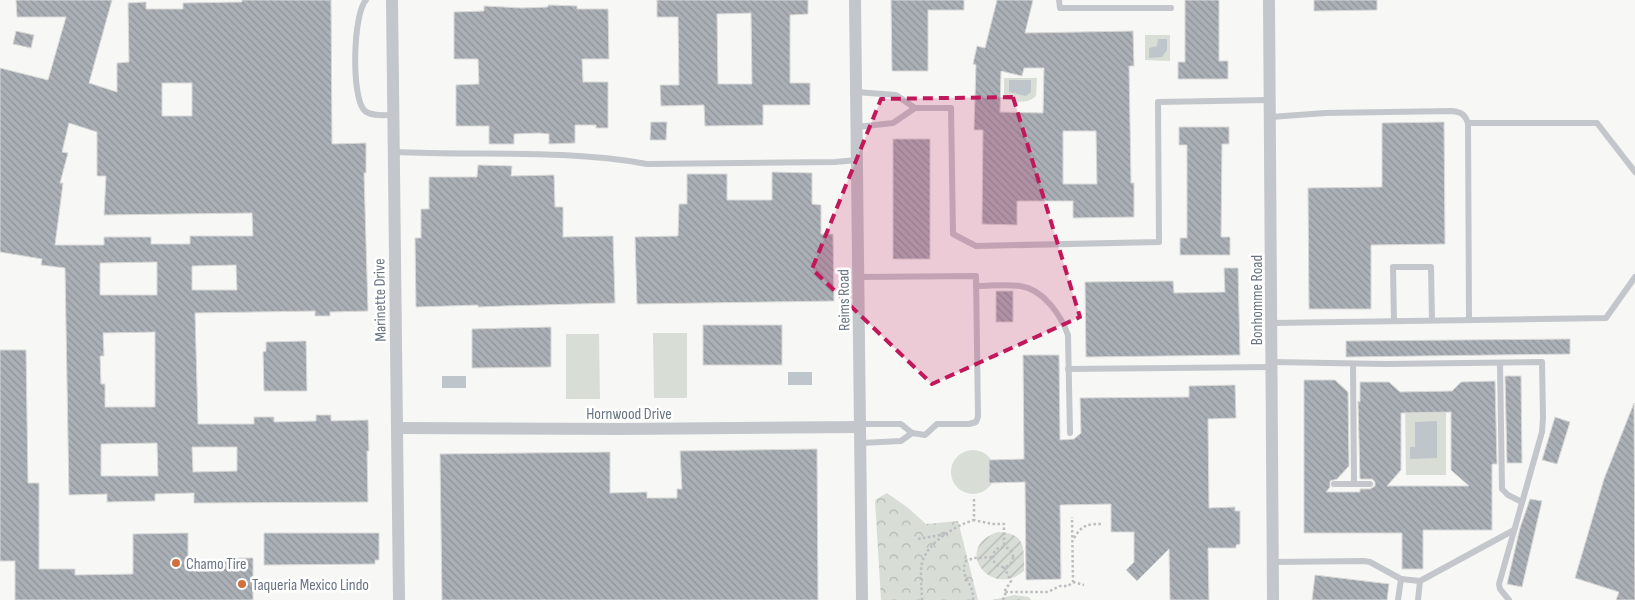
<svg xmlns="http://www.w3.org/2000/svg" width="1635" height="600" font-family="'Sofia Sans Condensed',sans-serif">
<defs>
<pattern id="forest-crowns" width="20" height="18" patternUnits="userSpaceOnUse" patternTransform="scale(1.25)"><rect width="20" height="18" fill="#d8ded6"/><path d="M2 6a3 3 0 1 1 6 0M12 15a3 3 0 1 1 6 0" fill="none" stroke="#b3b9b3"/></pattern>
<pattern id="garden-furrows" width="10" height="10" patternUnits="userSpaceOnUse" patternTransform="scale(1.25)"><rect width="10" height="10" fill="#d8ded6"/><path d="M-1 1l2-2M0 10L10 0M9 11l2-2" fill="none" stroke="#b3b9b3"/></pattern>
<pattern id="building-back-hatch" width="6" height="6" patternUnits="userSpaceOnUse" patternTransform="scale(1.25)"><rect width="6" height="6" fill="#abb0b7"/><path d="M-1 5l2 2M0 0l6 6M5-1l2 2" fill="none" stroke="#8f949a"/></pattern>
</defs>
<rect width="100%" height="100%" fill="#f7f7f5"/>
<g fill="#d8ded6">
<path d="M1145,35h25v26l-25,-1z"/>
<path d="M1004,78h33l-1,18c-10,9 -20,5 -32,3z"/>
<path d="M653,333h34v65h-33z"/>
<path d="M566,334h33l1,65h-34z"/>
<path d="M1437,391l9,10v74h-40l-1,-76h8v-7z"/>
<circle cx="973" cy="472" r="22"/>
</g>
<g fill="url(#forest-crowns)">
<path d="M887,493l20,14 19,17 32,-3 20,79h-97l-6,-100z"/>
<path d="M1014,595l15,2 2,3h-39z"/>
</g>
<path fill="url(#garden-furrows)" d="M998,532c28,1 26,16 26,39 -33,29 -73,-24 -26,-39z"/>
<g fill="#bec5cb">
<path d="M1158,39h9v11l-5,7 -13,1v-10l8,-2z"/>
<path d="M1009,80h22v12l-5,4 -17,-4z"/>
<rect x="788" y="372" width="24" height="13"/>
<rect x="442" y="376" width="24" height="12"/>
<path d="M1437,421v37l-27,1v-12h5v-25z"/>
</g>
<g fill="url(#building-back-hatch)" stroke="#d9d9d7" fill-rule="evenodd">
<path d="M16,0h96l-23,83 28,9v-29l12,-1 -1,-59 18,-1v7h37v-6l59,-1v-2h89l1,144 34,-1v30h-2l4,138 -38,1v4h-15v-5l-120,2 3,111h56v-7h20v5l42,-1v-6h15v6l37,-1 1,31h-2l1,51 -174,1v-10l-39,1v7l-48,1v-8l-38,1 -4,-227 -24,-3 1,-6 -42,-7v-184l48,12 18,-63h-49zM162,83h30v33h-30zM69,123l28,9v44h9l-2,39 148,-2 1,23h-63v8h-39v-7h-47v8h-49l8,-62h-3l8,-30 -6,-1zM157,262v33h-57v-32zM236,265l1,25h-45v-24zM155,332v75h-50v-23h-4l-1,-28h4l-1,-23zM157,443l1,33h-57v-32zM192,447h45v24l-44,1z"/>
<path d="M657,0h151v14l-18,1v68h20v22h-47v20l-58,1 -1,-21 -43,1 -1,-21h19l-1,-68h-21zM751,13l1,71h-34l-1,-70z"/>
<path d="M891,0h73v10h-36v61h-36z"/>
<path d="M997,0h36l-8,33 108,-2 1,35h-5l2,117h3v34l-61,1v-17h-56v24l-35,-1 1,-94h-9l2,-65 -3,-1 4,-18 8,2zM1024,68h20l-1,45 -43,-1 1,-41 21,5zM1063,131h33l1,53h-34z"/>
<path d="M1185,0h34v61h9v18h-50v-17h7z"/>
<path d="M1314,0h63v10l-63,1z"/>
<path d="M548,5l29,1v3h31l1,50h-27l1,23h25v46h-12v-3h-21v18l-26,1v-10l-10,-1 -25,1v10h-25v-18h-33v-41l23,-1 -1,-25h-24v-47l30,-1v-5l38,2 26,-1z"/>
<path d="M16,31l18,4 -3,13 -18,-4z"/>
<path d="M651,122h16l-1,18h-16z"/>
<path d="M1444,122l1,122 -74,1v64h-62l-1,-121 74,-1v-64z"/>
<path d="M1179,127h50v17h-7l-1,93h9v18h-50v-17h7v-93h-8z"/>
<rect x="893" y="139" width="37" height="120"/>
<path d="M478,165l34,1 -1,10 43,-1 1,32h8v30l50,-1 2,67 -112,3 -25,1v-2l-62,2 -1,-69h6v-29h8v-32h48z"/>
<path d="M772,172l40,1v31l9,1v29h12l1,67 -197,3 -2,-67 43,-1 1,-32h8v-30h40v26h45z"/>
<path d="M1224,268h14l2,87 -154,2 -1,-75 88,-1 1,12 51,-1z"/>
<rect x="996" y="291" width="17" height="31"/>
<rect x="703" y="325" width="79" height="40"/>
<path d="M551,327v40l-79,1v-39z"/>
<path d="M1570,339v15l-224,3v-16z"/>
<path d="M306,341l1,50h-43l-1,-39 3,-1v-9z"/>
<path d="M0,350h26l2,133h11v86h36v6l58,-1v-40l55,-1v27h44v-2h21v42h-238v-39h-15z"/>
<path d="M1023,355h36l1,85 14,-1 7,-6 -1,-35 109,-1v-11l46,-1 1,33 -28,1 1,89 26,-1v4h5v33l-4,1v3h-28l1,52h-39l-1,-51 -32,32 -11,-11 8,-8v-30h-23v-28l-51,1 1,74 -35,1 -1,-98 -36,1v-23l35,-1z"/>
<path d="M1505,376h16l1,87h-15z"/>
<path d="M1304,380h31l13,12 1,74 -12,13 -7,2v6l-4,5h34v-3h10l5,-3v-4l-3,-3h-12l-2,-78 2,1v-20h29l11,10 52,-1 9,-9 34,-1 2,83h-5v66h-69v39h-21v-36h-98zM1451,412v58l18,16h-82l14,-16v-57z"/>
<path d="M1634,403l1,197h-19l3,-8 -44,-14 29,-99z"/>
<path d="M1555,417l15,5 -13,42 -15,-4z"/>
<path d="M817,449l1,151h-376l-2,-146 170,-2v41l37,-1v6h30v-9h5l-2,-38z"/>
<path d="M1530,499l12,2 -20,86 -15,-3 13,-56z"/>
<path d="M264,533h115v27h-4v4l-111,1z"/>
<path d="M1315,575l74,9 -2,16h-75z"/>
</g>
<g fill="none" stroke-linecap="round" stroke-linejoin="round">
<g stroke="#bbbdc0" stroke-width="2.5" stroke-dasharray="2.5 2.5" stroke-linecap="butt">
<path d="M974,499v21l18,4h12v22"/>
<path d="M1074,538c8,-13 13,-14 28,-14"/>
<path d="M918,539l28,-5"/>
<circle cx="1003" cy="557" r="10"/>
<path d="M1004,567l7,14 -7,11h44l12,-6h8l5,-4 -1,-65"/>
<path d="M1073,582l11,3"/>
<path d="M922,600c0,-10 -3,-31 1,-40 6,-18 33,-35 51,-40"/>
<path d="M973,600c2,-17 -15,-23 -7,-39l8,-3 19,-1"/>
<path d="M1003,600l3,-8"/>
</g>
<g stroke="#c3c6ca" stroke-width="6">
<path d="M366,0c-13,14 -15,95 -2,110 6,7 21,5 30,5"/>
<path d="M1059,0l1,8h111"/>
<path d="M856,92l40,3 19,13"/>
<path d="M1271,117l54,-4 127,-2c10,1 13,4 16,12l1,197"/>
<path d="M1468,123h129l38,49"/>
<path d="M857,127l36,-4 22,-15h36l2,126 23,12 183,-4 -1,-140 112,-2"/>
<path d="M394,152c84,4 169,-3 253,12l188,-2 22,-2"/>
<path d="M859,277l117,-1 2,141 -2,5 -7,2h-32l-12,11 -13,-2 -11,-9h-41"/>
<path d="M976,286c14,0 30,-2 44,0 23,3 41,29 48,49l2,98"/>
<path d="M1394,321l-1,-54h38l1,53"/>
<path d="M1272,323l334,-5 29,-41"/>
<path d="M1272,362l114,2 156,-2 1,56 -1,14 -43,152 1,5 9,11"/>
<path d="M1500,363l2,126 6,6 14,7"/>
<path d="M1353,364l1,120"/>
<path d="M1068,369l203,-2"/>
<path d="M861,443l40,-2 11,-8"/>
<path d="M1334,484h36"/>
<path d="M1273,562l91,-1 6,1 31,17 19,2 94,-51"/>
<path d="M1398,600l3,-21"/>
<path d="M1418,600l2,-19"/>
</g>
<g stroke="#c3c6ca" stroke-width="12">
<path d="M392,0l7,600"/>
<path d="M855,0l7,600"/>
<path d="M1269,0l4,600"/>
<path d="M398,428l223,1 239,-2"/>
</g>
</g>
<path fill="#c2185b" fill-opacity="0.2" stroke="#c2185b" stroke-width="4" stroke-dasharray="10 6" stroke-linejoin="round" d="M1013,97l67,220 -148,67 -120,-115 69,-170z"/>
<g fill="#d26f3a" stroke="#fff" stroke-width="2">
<circle cx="176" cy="563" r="5"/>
<circle cx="242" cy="584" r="5"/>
</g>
<g text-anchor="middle" stroke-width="5" stroke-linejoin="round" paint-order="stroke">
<g font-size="16" fill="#697483" stroke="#fff">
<text transform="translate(379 300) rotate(-91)" y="6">Marinette Drive</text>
<text transform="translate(843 300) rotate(-91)" y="6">Reims Road</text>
<text transform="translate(1256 300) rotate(-90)" y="6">Bonhomme Road</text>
<text x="629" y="419">Hornwood Drive</text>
</g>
<g font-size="16" fill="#697483" stroke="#fff" text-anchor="start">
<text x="186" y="569">Chamo Tire</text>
<text x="252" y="590">Taqueria Mexico Lindo</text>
</g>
</g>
</svg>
